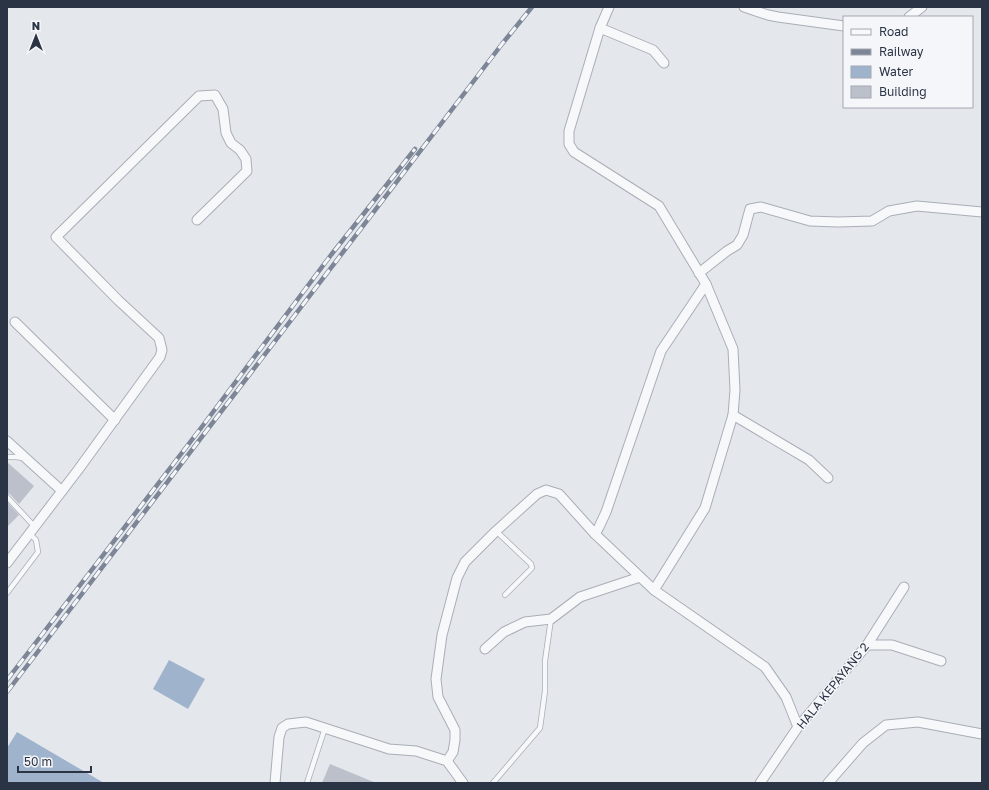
<svg xmlns="http://www.w3.org/2000/svg" width="989" height="790" font-family="'Golos Text',sans-serif">
<rect width="100%" height="100%" fill="#e4e7ec"/>
<g fill="#9fb4cc">
<path d="M169,660l36,19 -17,30 -35,-20z"/>
<path d="M17,732l87,51h-97v-35z"/>
</g>
<g fill="#bbc0ca">
<path d="M7,462l27,24 -15,18 -9,-10 -3,-1z"/>
<path d="M7,502l12,13 -12,12z"/>
<path d="M330,764l46,19h-54z"/>
</g>
<g fill="none" stroke-linecap="round" stroke-linejoin="round">
<g stroke="#a9aeb7" stroke-width="6">
<g id="service">
<path d="M7,457h9l7,1"/>
<path d="M7,497l28,30"/>
<path d="M496,531l35,33 1,4 -27,27"/>
<path d="M7,593l31,-41 -2,-12 -6,-6"/>
<path d="M307,783l18,-55"/>
<path d="M493,783l47,-55 5,-37v-30l6,-42"/>
</g>
</g>
<g stroke="#a9aeb7" stroke-width="11">
<g id="minor">
<path d="M609,7l-9,21 -31,103v13l5,8 85,54 47,78 27,65 2,41 -2,25 -28,93 -51,82"/>
<path d="M744,7l24,8 10,2 66,9"/>
<path d="M909,17l13,-10"/>
<path d="M600,28l53,22 11,13"/>
<path d="M699,273l28,-22 10,-6 6,-10 7,-26 11,-2 49,14 28,1 34,-1 17,-10 28,-5 65,6"/>
<path d="M15,322l100,98"/>
<path d="M733,415l76,45 19,18"/>
<path d="M7,441l55,50"/>
<path d="M595,534l4,-7 7,-15 55,-161 45,-67"/>
<path d="M7,563l71,-93 82,-113 2,-7 -3,-12 -41,-38 -62,-63 143,-141 16,-1 8,14 3,24 5,10 9,7 6,9 1,12 -50,49"/>
<path d="M867,645h25l49,16"/>
<path d="M485,649l19,-17 21,-10 26,-3 29,-22 60,-20"/>
<path d="M447,761l6,-9 2,-12v-10l-17,-33 -2,-18 6,-44 15,-57 8,-16 31,-31 41,-37 9,-4 13,4 36,40 59,56 111,77 21,30 12,30"/>
<path d="M275,783l4,-46 3,-9 6,-4 18,-2 83,27 27,2 31,10 16,22"/>
<path d="M760,783l38,-56 69,-82 37,-58"/>
<path d="M828,783l35,-40 23,-18 32,-3 64,12"/>
</g>
</g>
<use href="#service" stroke="#f7f8fa" stroke-width="4.5"/>
<use href="#minor" stroke="#f7f8fa" stroke-width="9"/>
<g stroke="#7d8696" stroke-width="4.5">
<g id="rail">
<path d="M7,680l194,-252 130,-173 84,-106"/>
<path d="M7,692l495,-648 30,-37"/>
</g>
</g>
<use href="#rail" stroke="#f4f6f9" stroke-width="3" stroke-dasharray="9" stroke-linecap="butt"/>
</g>
<g text-anchor="middle" stroke-width="3" stroke-linejoin="round" paint-order="stroke">
<g font-size="12" fill="#2b3445" stroke="#f4f6f9">
<text transform="translate(833 686) rotate(-51)" y="4">HALA KEPAYANG 2</text>
</g>
</g>
<rect width="989" height="790" fill="none" stroke="#2b3445" stroke-width="16"/>
<rect x="843" y="16" width="130" height="92" fill="#f4f6f9" stroke="#a4a8b1"/>
<rect x="851" y="29" width="20" height="6" fill="#f7f8fa" stroke="#a4a8b1"/>
<text x="879" y="36" font-size="12" fill="#2b3445">Road</text>
<rect x="851" y="49" width="20" height="6" fill="#7d8696" stroke="#a4a8b1"/>
<text x="879" y="56" font-size="12" fill="#2b3445">Railway</text>
<rect x="851" y="66" width="20" height="12" fill="#9fb4cc" stroke="#a4a8b1"/>
<text x="879" y="76" font-size="12" fill="#2b3445">Water</text>
<rect x="851" y="86" width="20" height="12" fill="#bbc0ca" stroke="#a4a8b1"/>
<text x="879" y="96" font-size="12" fill="#2b3445">Building</text>
<g transform="translate(36 36)" stroke="#f4f6f9" stroke-width="3" paint-order="stroke">
<path d="M0-3L7 15L0 10L-7 15Z" fill="#2b3445"/>
<text y="-6" font-size="11" font-weight="bold" text-anchor="middle" fill="#2b3445">N</text>
</g>
<path d="M18 766v6h73v-6" fill="none" stroke="#2b3445" stroke-width="2"/>
<text x="24" y="766" font-size="12" fill="#2b3445" stroke="#f4f6f9" stroke-width="3" paint-order="stroke">50 m</text>
</svg>
